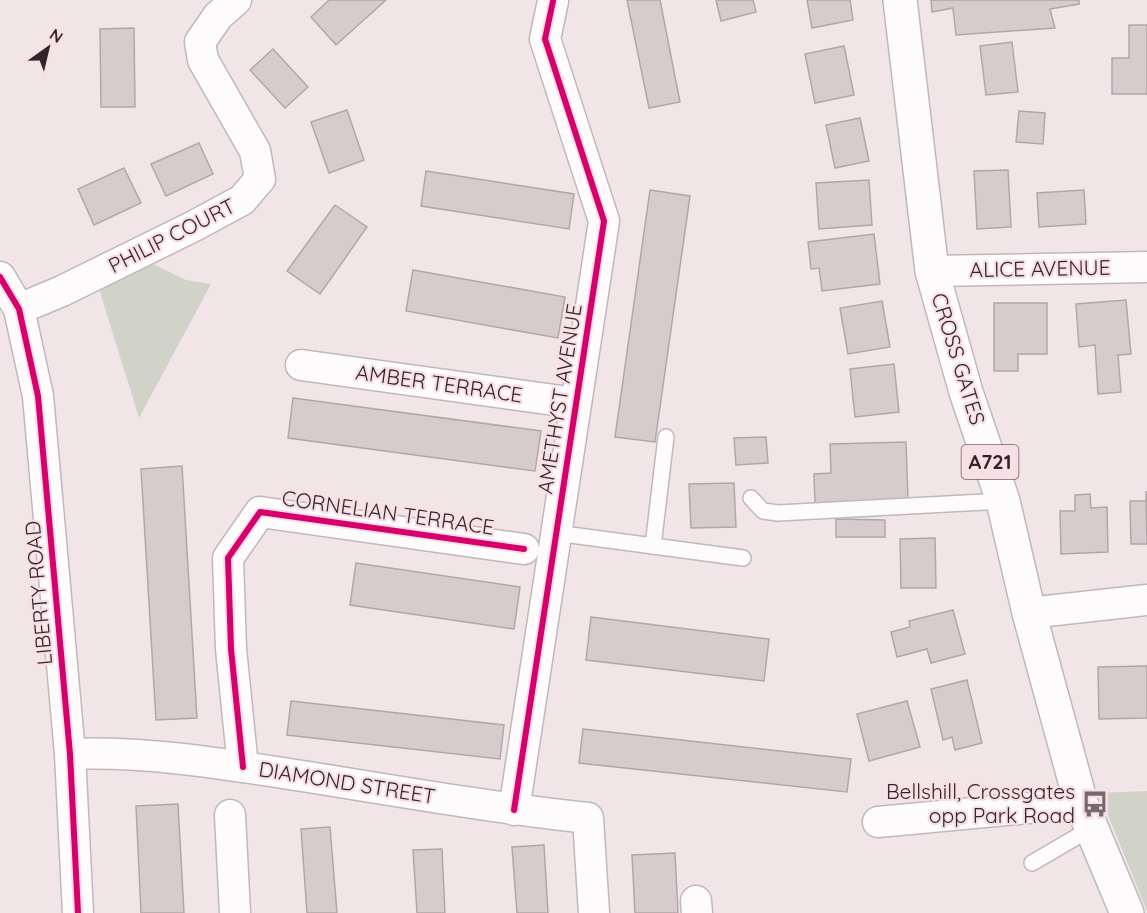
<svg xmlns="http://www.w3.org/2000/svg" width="1147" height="913" font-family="Quicksand,sans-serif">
<rect width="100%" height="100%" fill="#f2e5e8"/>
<g fill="#d1d3c8">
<path d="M151,263l35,17 25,4 -72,134 -40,-129z"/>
<path d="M1147,791v120l-48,-118z"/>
</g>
<g fill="#d6ccce" stroke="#b1a7a9" stroke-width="1.5">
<path d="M329,0h57l-50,45 -25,-28z"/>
<path d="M627,0h33l20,102 -31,6z"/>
<path d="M716,0h37l3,12 -35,9z"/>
<path d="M807,0h43l3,20 -41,8z"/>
<path d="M931,0h148v4l-29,5 5,19 -99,7 -3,-27 -21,4z"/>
<path d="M1129,25h18v69h-35v-36h17z"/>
<path d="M134,28l1,79h-34l-1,-78z"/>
<path d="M1012,42l6,50 -32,3 -6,-49z"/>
<path d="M844,46l10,49 -39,8 -10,-49z"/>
<path d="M273,49l35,38 -23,21 -35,-38z"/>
<path d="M347,110l17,50 -35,13 -18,-51z"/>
<path d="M1019,111l26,2 -2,31 -27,-2z"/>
<path d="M860,118l9,43 -34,7 -9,-43z"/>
<path d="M199,143l14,31 -47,22 -15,-32z"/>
<path d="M124,168l17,35 -47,22 -16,-36z"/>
<path d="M1008,170l3,57 -34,2 -3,-58z"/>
<path d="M426,171l148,23 -5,35 -148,-23z"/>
<path d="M869,180l3,45 -53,4 -3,-46z"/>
<path d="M650,190l40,6 -35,246 -40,-5z"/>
<path d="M1084,190l2,34 -47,3 -2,-34z"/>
<path d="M335,205l32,22 -47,67 -33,-23z"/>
<path d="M874,234l6,50 -58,7 -3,-23 -8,1 -3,-27z"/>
<path d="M413,270l152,27 -7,41 -152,-27z"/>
<path d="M1126,300l5,54 -13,1 3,37 -23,2 -3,-49 -16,2 -3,-43z"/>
<path d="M882,301l8,46 -42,7 -8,-46z"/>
<path d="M994,303h53v51h-29v17h-24z"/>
<path d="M894,364l5,48 -44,5 -5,-48z"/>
<path d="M293,398l248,33 -6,40 -247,-33z"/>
<path d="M766,437l2,26 -32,2 -2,-27z"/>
<path d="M906,442l2,59 -93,3 -1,-30 17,-1 -1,-29z"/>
<path d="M182,466l15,252 -41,2 -15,-251z"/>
<path d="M734,483l2,44 -45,1 -2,-44z"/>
<path d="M1146,491l1,53h-16l-1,-43h16z"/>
<path d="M1090,494l1,14 16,-1 1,45 -47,2 -1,-43h15v-16z"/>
<path d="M836,519l49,1v17h-49z"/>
<path d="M935,538l1,50h-35l-1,-49z"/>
<path d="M356,563l164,24 -6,42 -164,-24z"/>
<path d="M953,610l12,44 -34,9 -4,-14 -30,8 -6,-25 19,-5 -1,-6z"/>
<path d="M591,617l178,22 -5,42 -178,-21z"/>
<path d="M1147,666v52l-48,1 -1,-52z"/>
<path d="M967,680l15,63 -27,7 -3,-13 -9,3 -12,-51z"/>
<path d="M291,701l213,24 -4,34 -213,-24z"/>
<path d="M907,701l13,46 -51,14 -12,-47z"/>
<path d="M583,729l268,30 -4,33 -268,-29z"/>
<path d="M178,804l6,109h-43l-5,-107z"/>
<path d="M330,827l7,86h-30l-6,-84z"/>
<path d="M544,845l4,68h-31l-5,-66z"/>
<path d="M442,849l3,64h-28l-4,-63z"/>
<path d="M675,853l3,60h-43l-3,-58z"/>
</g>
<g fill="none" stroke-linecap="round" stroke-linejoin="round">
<g stroke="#c2b7ba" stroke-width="18">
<g id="lane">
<path d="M751,498l12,13 15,2 225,-12"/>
<path d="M556,533l187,25"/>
<path d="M653,546l13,-109"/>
<path d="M1032,863l58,-34"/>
</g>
</g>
<g stroke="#c2b7ba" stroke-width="33">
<g id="street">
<path d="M932,271l215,-4"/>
<path d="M0,277l19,32 19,87 32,358 8,159"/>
<path d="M19,309l43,-18 132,-65 48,-26 18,-21 -5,-28 -52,-91 -3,-18 18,-26 18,-16"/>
<path d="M301,365l275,38"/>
<path d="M1029,613l118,-13"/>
<path d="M70,754c80,-3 161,11 239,23 93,15 186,31 279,41l6,95"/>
<path d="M243,767l-12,-118 -3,-91 32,-46 264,37"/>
<path d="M514,810l90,-589 -59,-182 8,-38"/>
<path d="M230,815l5,98"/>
<path d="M878,822l203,-19"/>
<path d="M696,901l1,12"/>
</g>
</g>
<g stroke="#c2b7ba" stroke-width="36">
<path id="primary" d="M900,0l32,271 34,121 37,109 26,112 52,190 46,110"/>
</g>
<use href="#lane" stroke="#fdfbfc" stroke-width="15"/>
<use href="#street" stroke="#fdfbfc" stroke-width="30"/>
<use href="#primary" stroke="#fdfbfc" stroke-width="33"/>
<g stroke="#f8dfe5" stroke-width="10">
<g id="cycleway">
<path d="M0,277l19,32 19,87 32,358 8,159"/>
<path d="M243,767l-12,-118 -3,-91 32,-46 264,37"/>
<path d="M514,810l90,-589 -59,-182 8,-38"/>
</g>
</g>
<use href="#cycleway" stroke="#d6006c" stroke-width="6"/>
</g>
<defs>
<g id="bus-bare" transform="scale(2.07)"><path d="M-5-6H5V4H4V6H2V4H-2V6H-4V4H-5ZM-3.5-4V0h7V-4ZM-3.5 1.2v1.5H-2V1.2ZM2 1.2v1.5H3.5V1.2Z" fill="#74696c" stroke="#f8dfe5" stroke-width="2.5" paint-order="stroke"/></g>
</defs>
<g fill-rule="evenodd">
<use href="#bus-bare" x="1095" y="804"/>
</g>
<g text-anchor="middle" stroke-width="4.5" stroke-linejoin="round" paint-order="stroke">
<rect fill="#f8dfe5" stroke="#6c5e61" stroke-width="1.5" x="961.5" y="445" width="57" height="34" rx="4.5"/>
<g font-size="20" font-weight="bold" fill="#302629">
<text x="990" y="469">A721</text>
</g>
<g font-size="21" fill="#302629" stroke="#f8dfe5">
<text transform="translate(172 236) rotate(-27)" y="7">PHILIP COURT</text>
<text transform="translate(1040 269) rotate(-1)" y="7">ALICE AVENUE</text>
<text transform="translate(958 359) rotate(73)" y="7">CROSS GATES</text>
<text transform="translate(439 384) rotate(8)" y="7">AMBER TERRACE</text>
<text transform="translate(560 399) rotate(-81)" y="7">AMETHYST AVENUE</text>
<text transform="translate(388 513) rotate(8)" y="7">CORNELIAN TERRACE</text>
<text transform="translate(39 593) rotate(-95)" y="7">LIBERTY ROAD</text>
<text transform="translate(347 783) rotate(9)" y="7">DIAMOND STREET</text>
</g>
<g font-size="21" fill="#302629" stroke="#f8dfe5" text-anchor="end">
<text x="1075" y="799">Bellshill, Crossgates<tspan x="1075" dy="24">opp Park Road</tspan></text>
</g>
</g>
<g transform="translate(48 48) rotate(34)" stroke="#f8dfe5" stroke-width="4.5" paint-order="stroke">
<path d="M0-4.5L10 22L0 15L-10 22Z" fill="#302629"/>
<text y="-9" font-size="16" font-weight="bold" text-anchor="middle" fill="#302629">N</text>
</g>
</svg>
